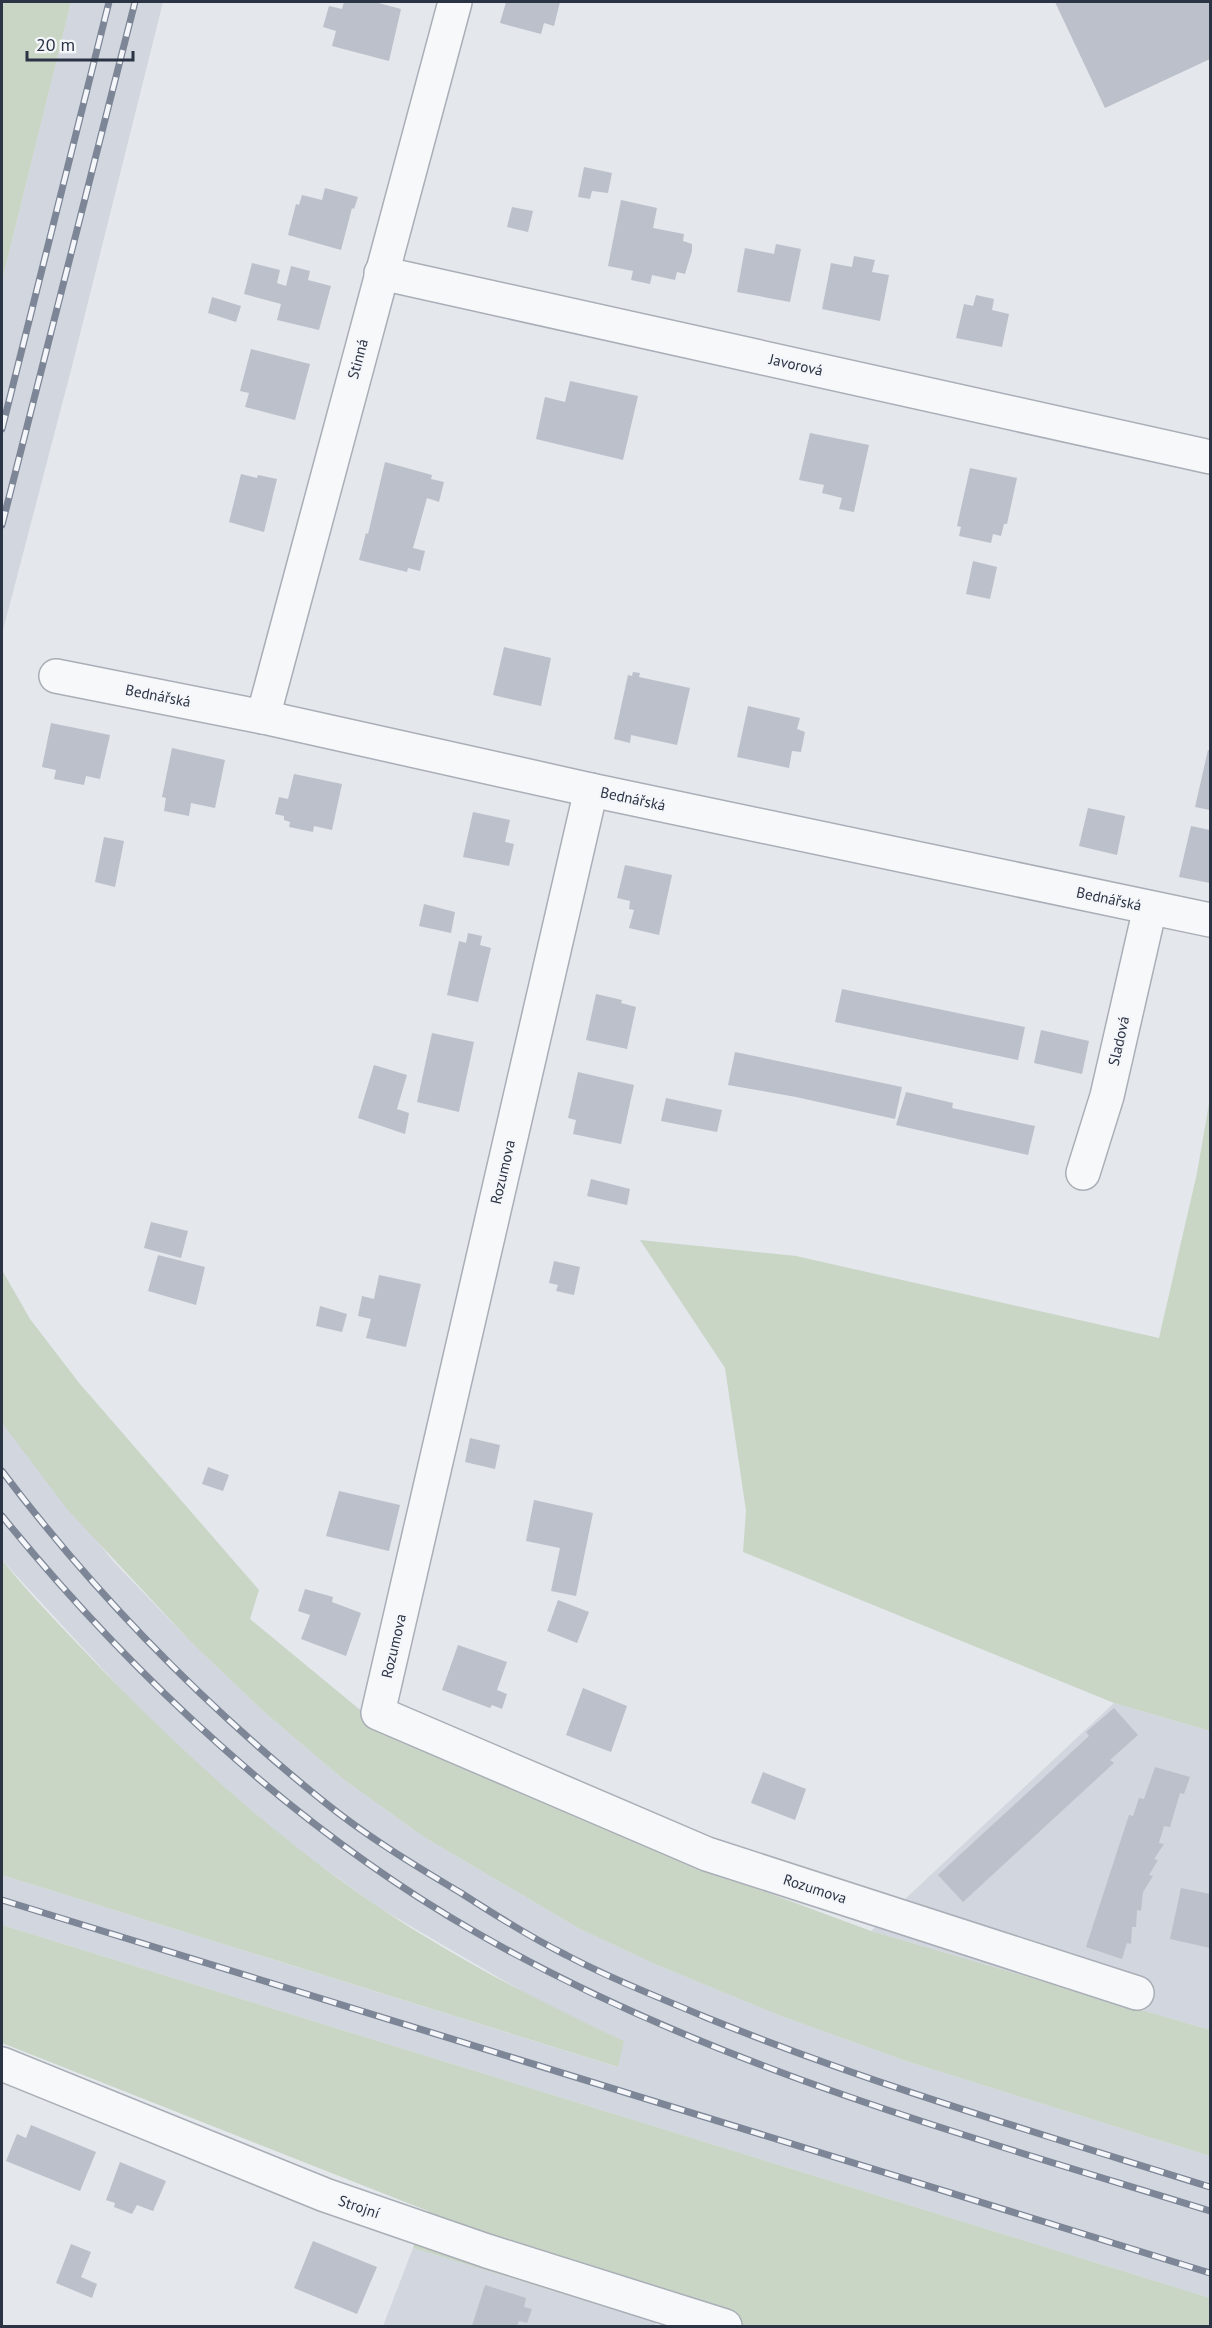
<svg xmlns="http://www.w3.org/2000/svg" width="1212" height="2328" font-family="'PT Sans',sans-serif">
<rect width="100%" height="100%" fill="#e4e7ec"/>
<g fill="#d2d6de">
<path d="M71,2h92l-91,364 -70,268v-353z"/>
<path d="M2,1422l111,139 77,80 72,69 81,69 81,58 156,92 77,36 124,51 128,46 301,94v142l-1208,-373v-50l615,192 6,-26 -81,-38 -164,-96 -86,-62 -86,-73 -75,-72 -129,-140z"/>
<path d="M1114,1703l96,28v299l-339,-99z"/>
<path d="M413,2248l243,74 -1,4h-272z"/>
</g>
<g fill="#c9d6c5">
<path d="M2,2h69l-69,279z"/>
<path d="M1210,1098v633l-96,-28 -371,-151 3,-41 -21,-143 -85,-128 156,16 363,82 38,-165z"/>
<path d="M2,1270l28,49 50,65 179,206 -9,29 143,118 287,123 191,71 339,99v126l-301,-94 -128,-46 -124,-51 -77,-36 -156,-92 -81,-58 -81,-69 -72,-69 -123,-132 -62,-82 -3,-5z"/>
<path d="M2,1560c27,34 58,65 88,97 88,92 182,178 287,249 78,52 162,96 247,135l-6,26 -616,-192z"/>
<path d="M2,1925l1208,373v28h-542l-255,-78 15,-37 -426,-168z"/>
</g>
<g fill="#bbc0ca">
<path d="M344,2h31l26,7 -12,52 -57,-15 4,-15 -13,-4 6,-21 13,3z"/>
<path d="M506,2h54l-6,24 -10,-3 -3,11 -41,-11z"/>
<path d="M1055,2h155v57l-105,49z"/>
<path d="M584,167l28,6 -4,20 -16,-2 -2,8 -12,-2z"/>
<path d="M325,188l33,9 -4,12 -2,-1 -11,42 -53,-15 8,-31 3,1 3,-10 20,5z"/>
<path d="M621,200l36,8 -4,20 31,6 -1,7 9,3v7l-7,23 -8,-2 -2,8 -23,-5 -2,9 -19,-4 2,-9 -25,-5z"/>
<path d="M512,207l21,4 -5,21 -21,-5z"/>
<path d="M776,244l25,5 -11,53 -53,-10 8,-44 29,6z"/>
<path d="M854,256l21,4 -3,12 17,3 -9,46 -58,-12 9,-46 21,4z"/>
<path d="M252,263l28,7 -3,13 9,3 5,-20 19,5 -2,9 23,6 -12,44 -42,-10 4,-16 -37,-10z"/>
<path d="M976,295l18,4 -2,11 17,4 -7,33 -46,-9 8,-34 9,2z"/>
<path d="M212,297l29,9 -5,16 -28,-9z"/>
<path d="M251,349l59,15 -15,56 -50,-13 4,-14 -9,-2z"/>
<path d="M570,381l68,15 -15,64 -87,-21 9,-42 20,5z"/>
<path d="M810,433l59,12 -15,67 -15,-3 3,-11 -20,-5 2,-8 -25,-5z"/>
<path d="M385,462l47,13 -1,4 13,3 -5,20 -12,-4 -14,50 12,3 -5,20 -12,-3 -1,4 -48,-12 7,-27 2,1z"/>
<path d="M970,468l47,10 -10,46h-3l-3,12 -8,-2 -2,9 -32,-7 2,-9 -4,-1z"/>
<path d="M241,474l16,4 1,-3 19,4 -13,53 -35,-10z"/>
<path d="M973,561l24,6 -7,32 -24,-5z"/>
<path d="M504,647l47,11 -10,48 -48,-11z"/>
<path d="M633,672l7,1 -1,4 51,11 -13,57 -46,-10 -1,8 -16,-4 14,-64 4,1z"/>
<path d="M748,706l52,12 -3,11 8,3 -4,20 -9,-1 -3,17 -52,-11z"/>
<path d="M51,723l59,12 -10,44 -14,-3 -2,9 -30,-6 2,-9 -14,-3z"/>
<path d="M172,748l53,12 -10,48 -24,-5 -2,13 -25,-5 2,-13 -4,-1z"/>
<path d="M1208,750h2v60l-15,-3z"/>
<path d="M294,774l48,10 -10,46 -18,-4 -1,6 -24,-5 1,-5 -6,-2v-4l-9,-2 4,-17 9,2z"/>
<path d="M1088,808l37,8 -8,39 -38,-9z"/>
<path d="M473,812l37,8 -5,22 9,2 -5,22 -46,-9z"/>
<path d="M1191,826l19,4v53l-31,-6z"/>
<path d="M104,837l20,4 -9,46 -20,-5z"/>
<path d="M625,865l47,10 -13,60 -30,-7 5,-18 -5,-1 1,-8 -13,-3z"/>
<path d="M424,904l31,8 -4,21 -32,-7z"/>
<path d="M468,933l14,3 -2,9 11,3 -13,54 -31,-7 12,-54 7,2z"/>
<path d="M842,989l183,38 -7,33 -183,-38z"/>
<path d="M596,994l26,6 -1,3 15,4 -9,42 -41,-9z"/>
<path d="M1041,1030l48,11 -7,33 -48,-11z"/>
<path d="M432,1033l42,9 -15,70 -42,-10z"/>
<path d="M735,1052l167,35 -7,32 -99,-22 -68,-12z"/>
<path d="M374,1065l33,10 -10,34 12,4 -4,21 -47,-16z"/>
<path d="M578,1072l56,13 -13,59 -48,-10 3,-14 -8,-2z"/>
<path d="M906,1092l47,11 -1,5 83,18 -7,29 -132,-30z"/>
<path d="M666,1098l56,12 -5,22 -56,-11z"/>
<path d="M591,1179l39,10 -3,16 -40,-9z"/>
<path d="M151,1222l37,9 -7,27 -37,-10z"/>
<path d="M158,1255l47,12 -9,38 -48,-14z"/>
<path d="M554,1261l26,6 -6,28 -18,-4 2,-6 -9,-2z"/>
<path d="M379,1275l42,9 -15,63 -40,-9 5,-19 -13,-3 4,-20 12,3z"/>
<path d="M320,1306l27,8 -5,18 -26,-6z"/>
<path d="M470,1438l30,7 -5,24 -30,-7z"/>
<path d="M208,1467l21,8 -6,16 -21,-7z"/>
<path d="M339,1491l61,14 -11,46 -63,-15z"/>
<path d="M534,1500l59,13 -17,83 -25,-5 9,-43 -34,-7z"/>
<path d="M305,1589l28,8 -1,5 29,11 -15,43 -45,-17 9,-24 -12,-4z"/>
<path d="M558,1600l31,12 -12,31 -30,-12z"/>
<path d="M458,1645l49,17 -10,28 10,4 -5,15 -10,-4 -2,3 -48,-18z"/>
<path d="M583,1688l44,18 -16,46 -45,-17z"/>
<path d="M1114,1708l24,27 -28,25 4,3 -151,139 -25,-27 151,-139 -3,-4z"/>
<path d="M1155,1767l35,10 -6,17 -4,-1 -10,34 -6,-1 -5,17 5,1 -10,15 4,1 -9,15 4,1 -10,16 -2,19 -4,-1 -1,17h-4l-1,17 -4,-1 -5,16 -36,-12 43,-132 4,1 6,-18 5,1z"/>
<path d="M763,1772l43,17 -11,31 -44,-17z"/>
<path d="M1181,1888l29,6v54l-40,-9z"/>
<path d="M31,2125l65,27 -16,39 -74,-30 11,-27 9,4z"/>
<path d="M120,2162l46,19 -13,30 -16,-6 -5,9 -18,-7 1,-4 -9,-3z"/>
<path d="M313,2241l64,26 -20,47 -63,-26z"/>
<path d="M71,2244l20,8 -10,25 16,7 -5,14 -36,-15z"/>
<path d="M485,2285l41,13 -2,9 8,2 -5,14 -8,-2 -2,5h-45z"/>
</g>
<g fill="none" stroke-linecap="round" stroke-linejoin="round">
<g stroke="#a9aeb7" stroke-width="36">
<g id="minor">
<path d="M381,273l829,184"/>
<path d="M56,676l207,41 328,73 619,130"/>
<path d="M263,717l192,-715"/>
<path d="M591,790l-213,923 329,141 430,139"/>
<path d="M1083,1173l24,-77 43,-188"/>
<path d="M2,2064l323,131 162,56 238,75"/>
</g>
</g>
<use href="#minor" stroke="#f7f8fa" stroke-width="33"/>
<g stroke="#7d8696" stroke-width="7">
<g id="rail">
<path d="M2,429l107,-427"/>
<path d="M2,525l133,-523"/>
<path d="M2,1471c92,122 202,234 321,330 43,35 91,64 138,92 34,22 69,44 105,62 45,24 92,42 139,62 165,67 336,117 505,170"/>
<path d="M2,1516c131,161 294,313 475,417 228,131 485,201 733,278"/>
<path d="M2,1900l1208,373"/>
</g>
</g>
<use href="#rail" stroke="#f4f6f9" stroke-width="4.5" stroke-dasharray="14" stroke-linecap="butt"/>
</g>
<g text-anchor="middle" stroke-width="4.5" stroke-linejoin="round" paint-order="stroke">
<g font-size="15" fill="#2b3445" stroke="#f4f6f9">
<text transform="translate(358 359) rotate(-75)" y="5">Stinná</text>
<text transform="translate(796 365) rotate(13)" y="5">Javorová</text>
<text transform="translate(158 696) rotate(11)" y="5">Bednářská</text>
<text transform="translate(633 799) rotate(12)" y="5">Bednářská</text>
<text transform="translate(1109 899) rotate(12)" y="5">Bednářská</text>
<text transform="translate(1119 1041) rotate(-77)" y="5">Sladová</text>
<text transform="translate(503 1172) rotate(-77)" y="5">Rozumova</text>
<text transform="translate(394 1646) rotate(-77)" y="5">Rozumova</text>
<text transform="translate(815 1889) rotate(18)" y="5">Rozumova</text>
<text transform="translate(359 2207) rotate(19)" y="5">Strojní</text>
</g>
</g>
<rect width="1212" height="2328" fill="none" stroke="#2b3445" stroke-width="6"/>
<path d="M27 51v9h106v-9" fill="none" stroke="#2b3445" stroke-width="3"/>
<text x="36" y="51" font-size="18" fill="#2b3445" stroke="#f4f6f9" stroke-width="4.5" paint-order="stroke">20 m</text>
</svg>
